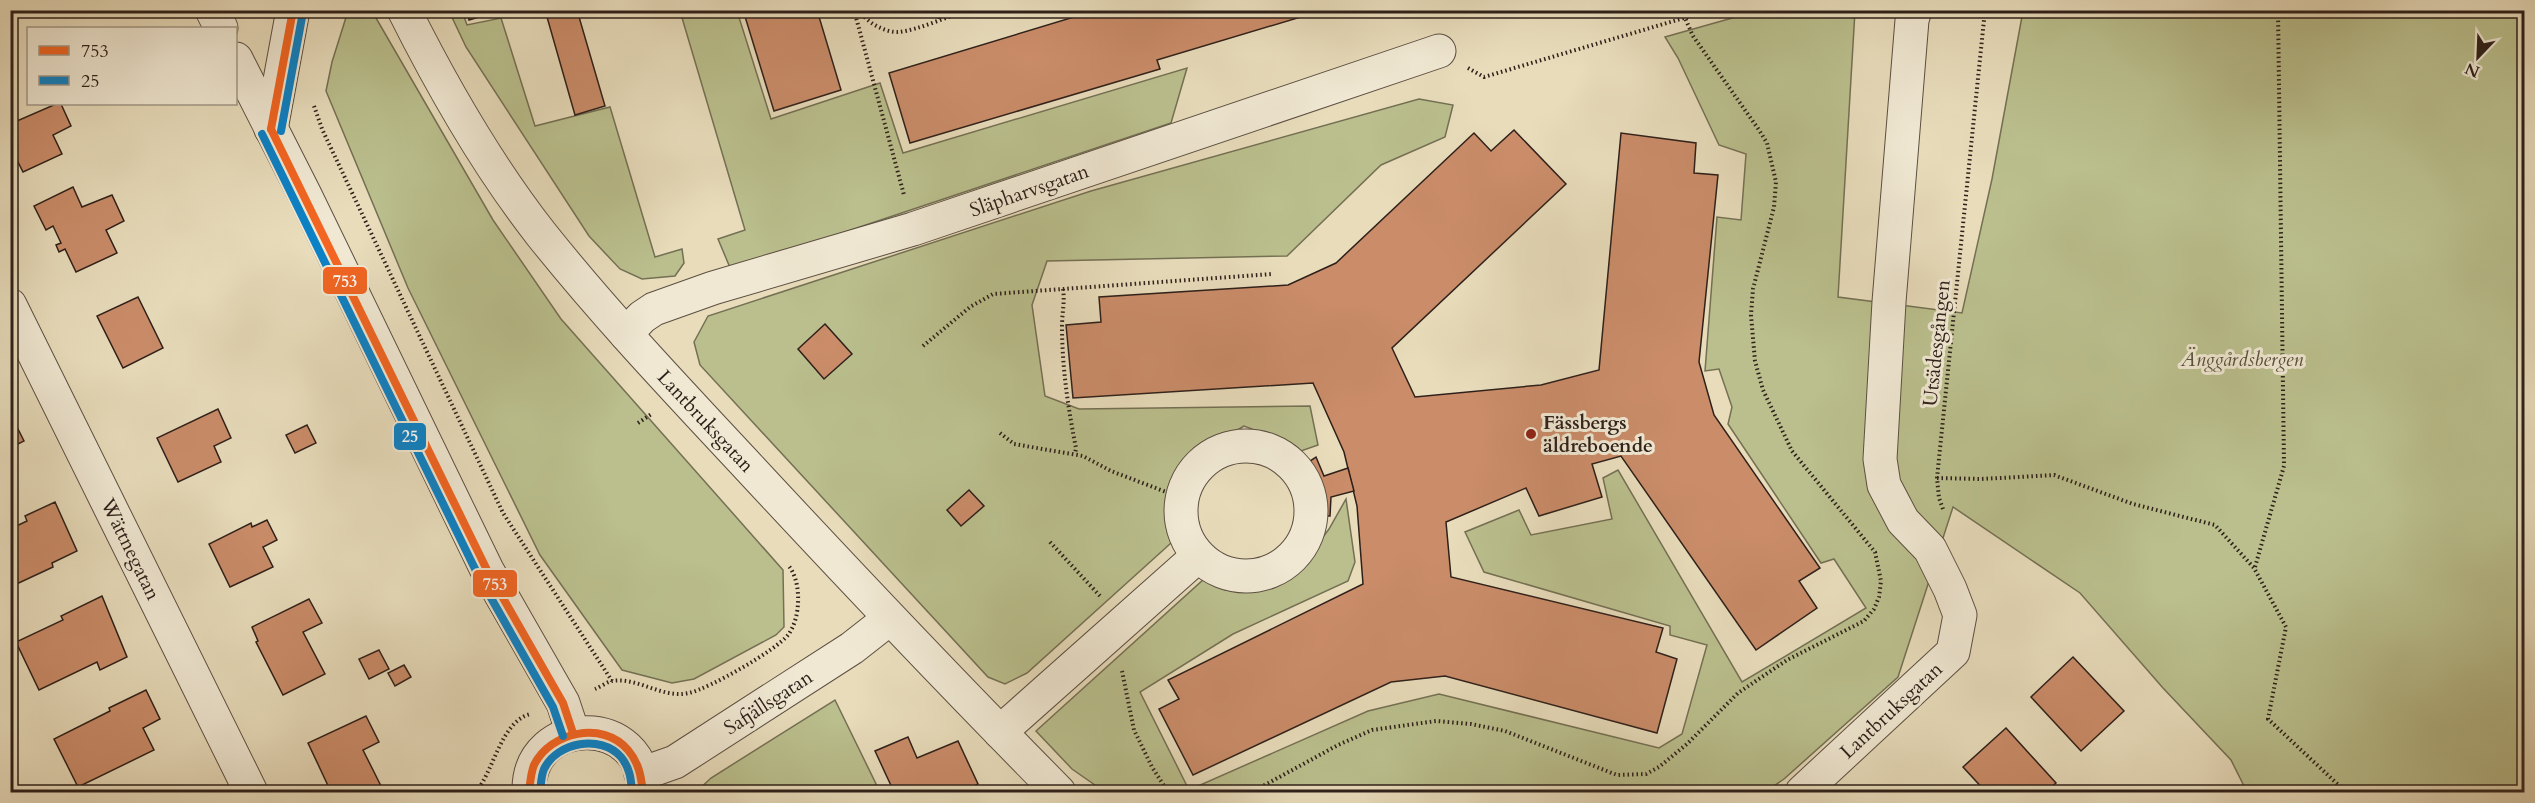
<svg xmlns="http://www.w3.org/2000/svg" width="2535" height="803" font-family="Cardo,serif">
<rect width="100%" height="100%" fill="#e8dcbb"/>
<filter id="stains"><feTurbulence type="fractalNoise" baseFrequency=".00333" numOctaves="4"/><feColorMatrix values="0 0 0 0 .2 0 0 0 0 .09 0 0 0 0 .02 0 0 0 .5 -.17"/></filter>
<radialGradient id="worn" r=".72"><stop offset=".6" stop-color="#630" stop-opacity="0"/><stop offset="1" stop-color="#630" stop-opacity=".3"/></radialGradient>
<g fill="#babf8d" stroke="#747054" stroke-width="1.5">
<path d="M348,11h24l121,209 68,99 222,251 1,57 -8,8 -82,44 -22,4 -50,-13 -82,-115 -132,-267 -82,-197 6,-29z"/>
<path d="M449,11h13l5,14 34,-7 34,108 75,-19 45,150 27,-8 2,14 -9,13 -33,3 -22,-10 -31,-33 -123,-189z"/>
<path d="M680,11h57l34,108 109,-36 23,70 284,-85 -16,55 -440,147 -13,-31 27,-9z"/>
<path d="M1757,11h98l-17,286 124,16 30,-134 31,-168h501v781h-277l-16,-32 -68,-72 -83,-95 -127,-86 -55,170 -114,102 -19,13h-660l-33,-23 -36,-38 167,-151 22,10 66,-11 38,-50 17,-30 9,63 -7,19 -115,53 -93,58 49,98 179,-79 71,-17 220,54 23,-14 25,-89 -37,-10v-9l-186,-54 -19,-40 54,-22 12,25 81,-16 -9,-41 15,-8 124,212 124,-74 -32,-49 -13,4 -93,-139 4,-17 -13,-38 -14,2 12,-154 24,3 5,-66 -27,-9 -41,-87 -13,-21z"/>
<path d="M1419,99l34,6 -8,32 -64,28 -94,91 -240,5 -15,44 13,91 34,13 231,-3 8,39 -17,6 -7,-6 -50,-19c-14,9 -50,27 -59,37 -19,23 -18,53 -14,80l-144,130 -22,11 -17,-7 -288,-312 -6,-23 14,-26 383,-125z"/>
<path d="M835,700l45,92h-184l15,-14z"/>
</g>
<g fill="#ca8c69" stroke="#2e201a" stroke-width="1.5">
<path d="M467,10h32v1l-30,9z"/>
<path d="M545,10h32l28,96 -30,9z"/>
<path d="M743,10h74l24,80 -67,21z"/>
<path d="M1097,10h227l-167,50 3,9 -250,74 -21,-70z"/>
<path d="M56,104h5l10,22 -18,9 9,19 -39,18 -13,-26v-22z"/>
<path d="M1514,130l52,54 -174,164 23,49 126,-12 58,-15 22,-237 75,10 -2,30 24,2 -19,187 15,53 106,153 -21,13 18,27 -61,42 -135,-194 -29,8 10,33 -63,19 -13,-28 -80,34 5,55 212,51 -7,24 21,7 -20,74 -212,-57 -54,6 -198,93 -34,-66 20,-10 -11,-19 195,-96 -6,-78 -13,-54 -31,-69 -240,15 -7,-73 35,-3 -2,-25 189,-12 48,-22 138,-130 17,18z"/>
<path d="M73,187l9,20 30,-12 12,26 -18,9 11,23 -41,19 -11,-23 -6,3 -3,-7 5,-2 -8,-17 -7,4 -12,-24z"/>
<path d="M138,297l25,51 -40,20 -26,-52z"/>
<path d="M825,324l27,30 -28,25 -26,-30z"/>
<path d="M218,409l13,29 -17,8 7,16 -43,20 -21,-44z"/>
<path d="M10,413l14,28 -14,7z"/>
<path d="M307,425l9,18 -21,10 -9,-18z"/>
<path d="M1316,457l8,19 24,-8 6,23 -23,6 -1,19 -33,-1 2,-12 -9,-29z"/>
<path d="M969,490l15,16 -23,20 -14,-16z"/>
<path d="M55,502l22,49 -25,12 1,4 -43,20v-58l17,-8 -2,-5z"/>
<path d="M267,520l10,20 -14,7 10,20 -43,20 -21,-43 42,-21 1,4z"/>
<path d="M102,596l25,61 -27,13 -3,-8 -58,28 -23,-48 47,-22 -2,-4z"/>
<path d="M309,599l13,24 -19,9 22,42 -42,21 -27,-53 2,-1 -6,-14z"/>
<path d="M379,650l10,19 -20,10 -10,-20z"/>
<path d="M2073,657l51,54 -43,40 -50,-54z"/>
<path d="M404,665l7,12 -16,9 -7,-13z"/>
<path d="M146,690l14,29 -17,9 11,22 -76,37 -24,-48 56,-28 -1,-3z"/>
<path d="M366,716l13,26 -16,8 21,42h-53l-23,-49z"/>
<path d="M2006,728l50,55 -11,9h-59l-23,-25z"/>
<path d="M908,737l9,21 41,-17 20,43 -4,2 3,6h-83l-19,-41z"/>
</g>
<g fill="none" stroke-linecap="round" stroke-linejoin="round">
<g stroke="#5c4f42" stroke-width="35">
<g id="minor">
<path d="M212,10l9,18"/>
<path d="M404,10c39,78 83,155 137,224 63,79 133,153 202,227 104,112 209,223 316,331"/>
<path d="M236,59l69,136 182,375 76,133 10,30"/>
<path d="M271,129l22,-119"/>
<path d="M10,305l241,487"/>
<path d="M626,334l16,-17 12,-8 59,-21 200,-59 526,-178"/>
<circle cx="1246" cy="511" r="65"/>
<path d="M1000,732l198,-176"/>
<path d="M641,774l34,-12 177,-114 37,-29"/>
<path d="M529,792c-2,-80 119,-78 114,0"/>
<path d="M1802,792l151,-140 7,-37 -10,-26 -20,-40 -27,-28 -19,-36 -4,-26 9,-157 23,-282 3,-10"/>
</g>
</g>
<g stroke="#2e201a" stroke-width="4" stroke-dasharray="1.5 3" stroke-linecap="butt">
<path d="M854,10l50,185"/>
<path d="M859,10c7,12 26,23 40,22 19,-2 50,-16 69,-22"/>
<path d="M939,19l2,-9"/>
<path d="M1468,68l16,9 227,-67"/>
<path d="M314,106l8,23 181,384 109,168"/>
<path d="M1063,289c2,13 -1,24 -1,37 0,41 6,82 14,122l-1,6"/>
<path d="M923,346l47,-39 23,-13 279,-20"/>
<path d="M638,423l15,-10"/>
<path d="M1000,433l14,11 69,12 28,15 63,24 -2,21 2,15"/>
<path d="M1937,478l44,1 73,-4 79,29 82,21 39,43 32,59 -18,92 78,73"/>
<path d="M1943,509l-4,-11 -2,-20 48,-468"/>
<path d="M1050,542l50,54"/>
<path d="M2255,567l29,-101 -6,-456"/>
<path d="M1122,671l12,59 18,37 16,25"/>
<path d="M595,689c5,-2 12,-7 17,-8 27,-4 50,18 77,12 21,-5 86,-42 99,-58 13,-17 14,-54 0,-70"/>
<path d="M476,792c18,-22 25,-70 54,-78"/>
<path d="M1252,792l86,-47 34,-15 64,-9 35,3 34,7 112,44 29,-1 13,-7 28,-23 51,-51 49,-33 77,-39 10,-12 5,-12 2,-16 -6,-29 -83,-101 -29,-61 -8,-29 -4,-46 2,-26 21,-82 2,-25 -9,-39 -8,-13 -66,-94 -8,-18"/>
</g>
<use href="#minor" stroke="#f0e8d3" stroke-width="33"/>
<g stroke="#f0e8d3" stroke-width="12">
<g id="bus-1">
<path d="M271,129l216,441 76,133 10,30"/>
<path d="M271,129l22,-119"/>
<path d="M529,792c1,-8 2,-20 5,-27 16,-33 69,-45 94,-15 11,13 13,26 15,42"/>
</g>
</g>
<g stroke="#f0e8d3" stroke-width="12">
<g id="bus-2">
<path d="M281,131l22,-119"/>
<path d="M262,134l216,441 75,132 10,29"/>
<path d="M540,792c1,-7 1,-16 4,-23 13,-27 57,-35 77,-12 9,11 10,22 11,35"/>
</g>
</g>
<use href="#bus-1" stroke="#f26522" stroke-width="8"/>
<use href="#bus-2" stroke="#0c81c5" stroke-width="8"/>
</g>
<circle fill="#8f2418" stroke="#f0e8d3" stroke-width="2" cx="1531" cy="434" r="6"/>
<g text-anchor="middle" stroke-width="6" stroke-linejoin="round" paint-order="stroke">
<g font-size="20" fill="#2e201a" stroke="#f0e8d3">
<text transform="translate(1029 190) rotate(-19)" y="7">Släpharvsgatan</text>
<text transform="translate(1936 343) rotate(-84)" y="7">Utsädesgången</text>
<text transform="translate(706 421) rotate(47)" y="7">Lantbruksgatan</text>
<text transform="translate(131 549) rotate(64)" y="7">Wättnegatan</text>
<text transform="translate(768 702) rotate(-33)" y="7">Safjällsgatan</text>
<text transform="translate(1891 710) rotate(-43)" y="7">Lantbruksgatan</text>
</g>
<g font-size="20" font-style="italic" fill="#58503c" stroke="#f0e8d3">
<text x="2242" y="366">Änggårdsbergen</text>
</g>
<g font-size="20" font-weight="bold" fill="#2e201a" stroke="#f0e8d3" text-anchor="start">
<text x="1543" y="429">Fässbergs<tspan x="1543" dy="23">äldreboende</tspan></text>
</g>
</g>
<g stroke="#f0e8d3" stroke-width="2">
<rect x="322" y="266" width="46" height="29" rx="6" fill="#f26522"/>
<rect x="393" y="422" width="34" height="29" rx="6" fill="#0c81c5"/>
<rect x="472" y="569" width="46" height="29" rx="6" fill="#f26522"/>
</g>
<g font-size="16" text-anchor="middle" font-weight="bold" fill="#fff">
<text x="345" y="287">753</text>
<text x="410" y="442">25</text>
<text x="495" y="590">753</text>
</g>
<rect width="2535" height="803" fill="none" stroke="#e8dcbb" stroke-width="36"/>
<rect x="12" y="12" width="2511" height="779" fill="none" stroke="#2e201a" stroke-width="3"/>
<rect x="18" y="18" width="2499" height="767" fill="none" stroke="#2e201a" stroke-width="1.5"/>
<rect x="27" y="27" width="210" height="78" fill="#f0e8d3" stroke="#a29889" stroke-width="1.5"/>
<rect x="39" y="46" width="30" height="9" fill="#f26522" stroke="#a29889" stroke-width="1.5"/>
<text x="81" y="57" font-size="18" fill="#2e201a">753</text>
<rect x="39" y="76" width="30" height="9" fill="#0c81c5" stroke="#a29889" stroke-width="1.5"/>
<text x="81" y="87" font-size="18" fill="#2e201a">25</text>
<g transform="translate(2478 57) rotate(203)" stroke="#f0e8d3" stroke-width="4.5" paint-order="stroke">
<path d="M0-4.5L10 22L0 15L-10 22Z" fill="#2e201a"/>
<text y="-9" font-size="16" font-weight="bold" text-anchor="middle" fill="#2e201a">N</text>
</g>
<rect width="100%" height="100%" filter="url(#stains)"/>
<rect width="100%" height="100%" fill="url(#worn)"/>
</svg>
